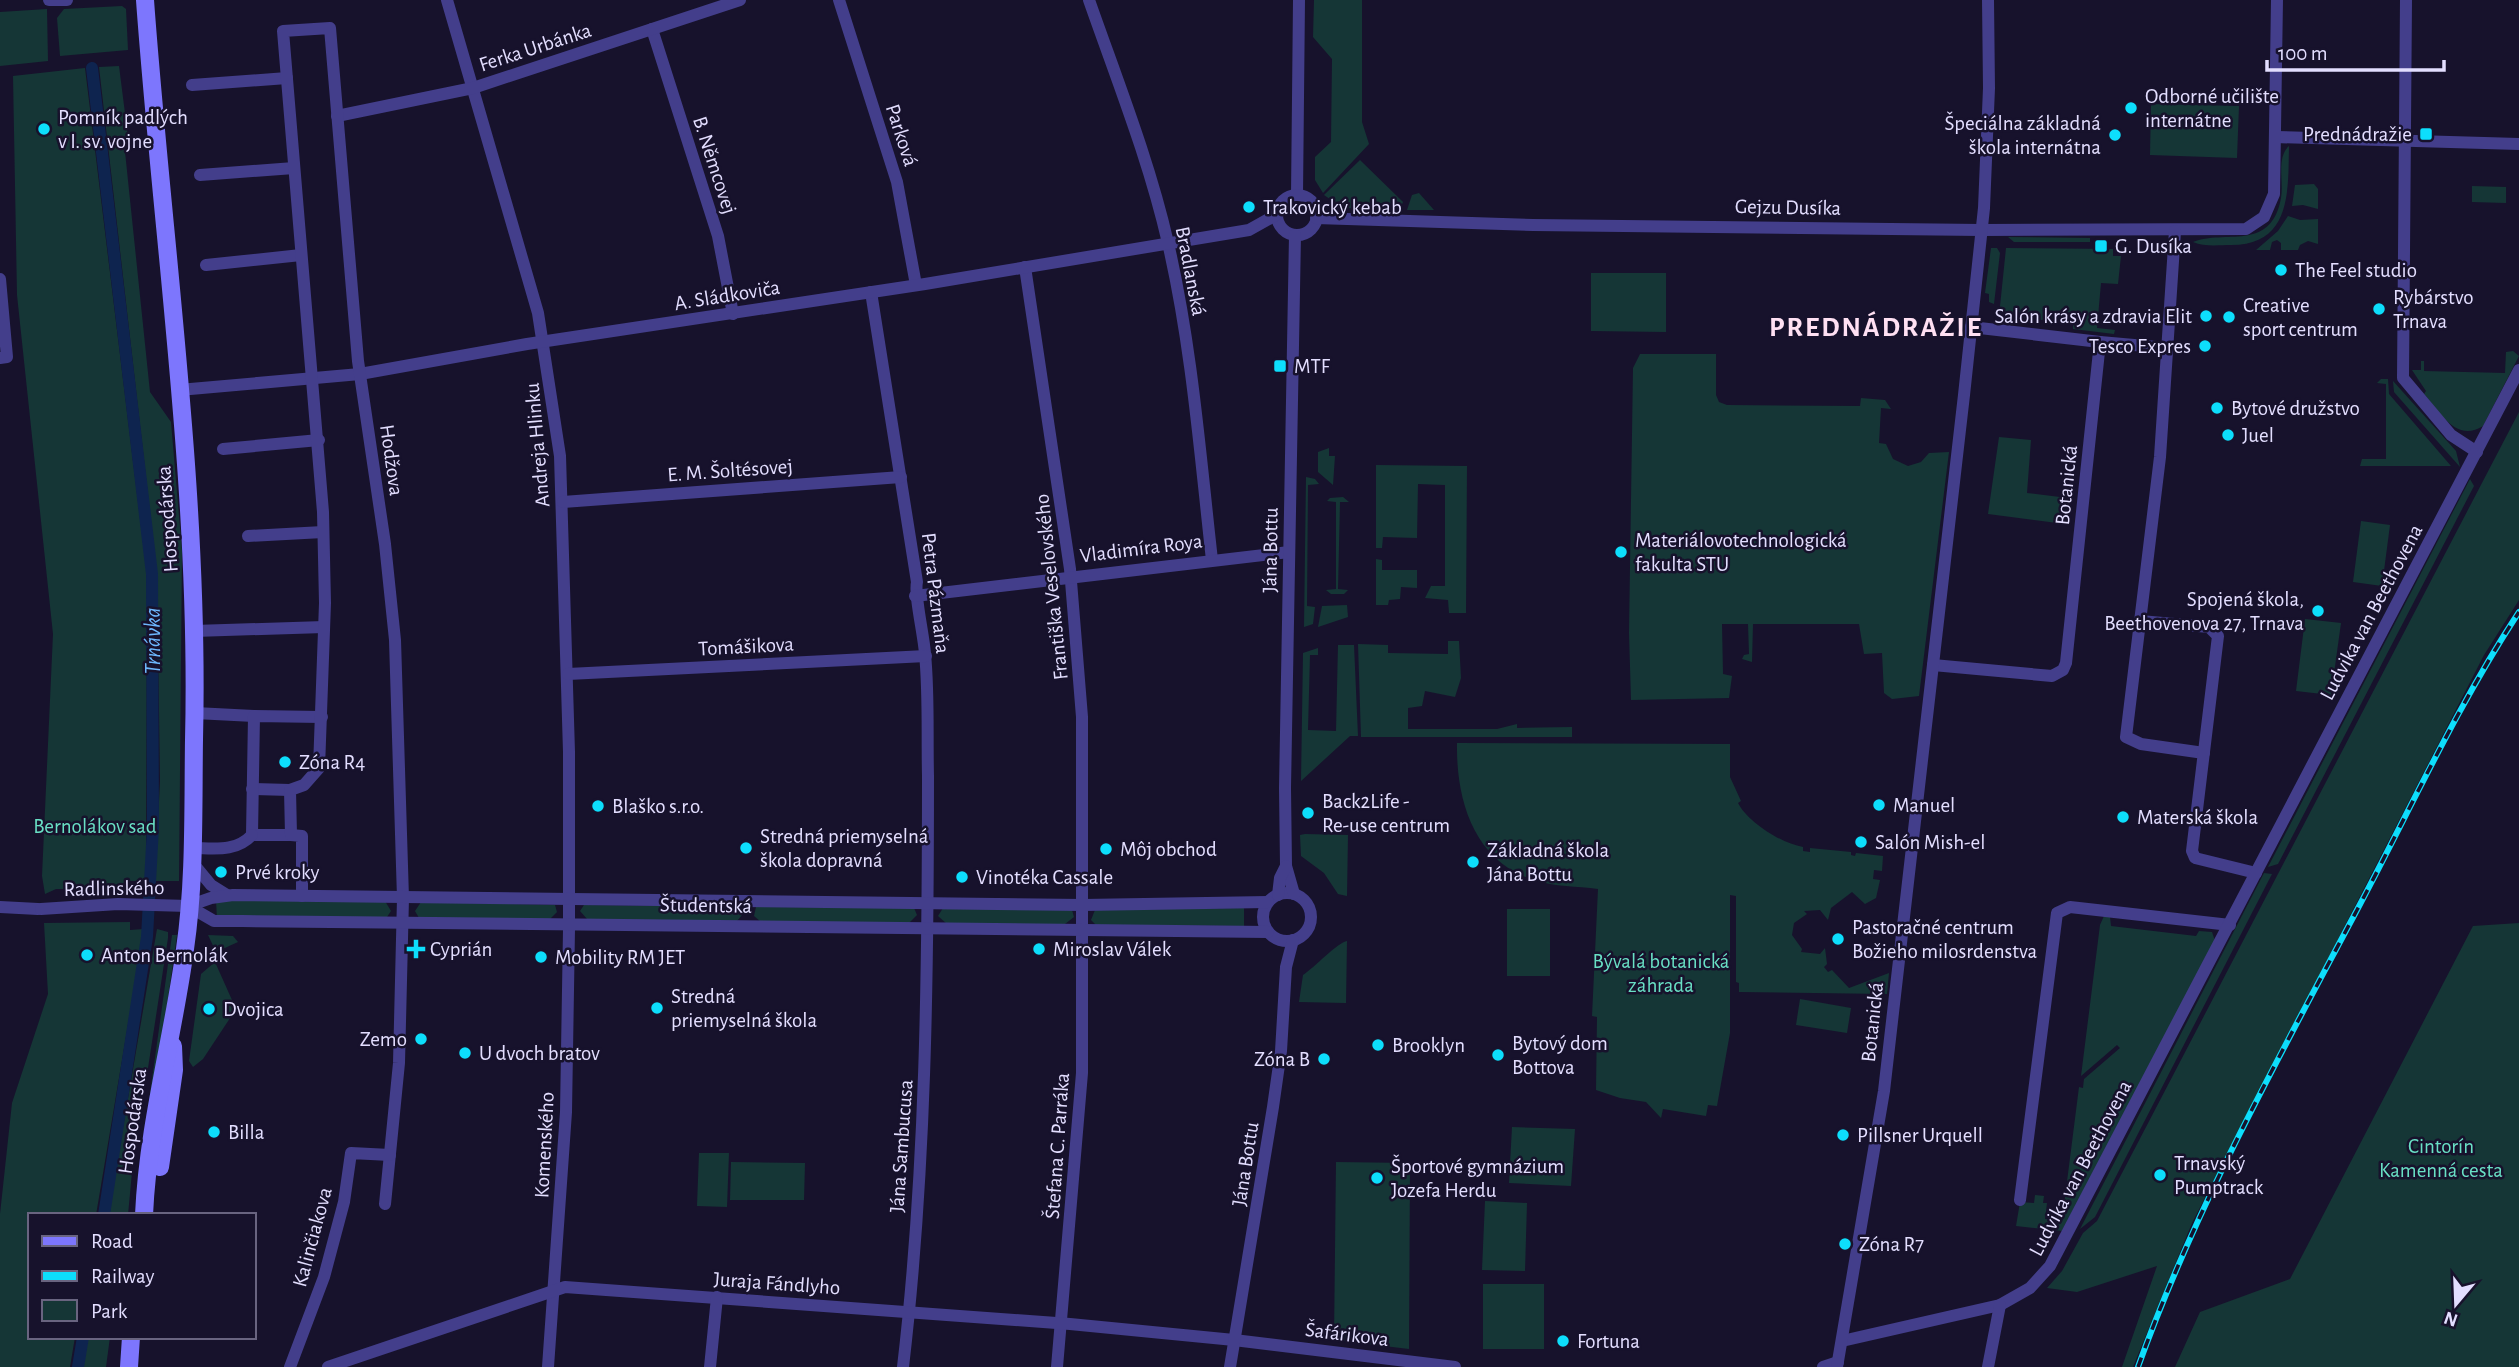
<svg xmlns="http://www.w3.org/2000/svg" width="2519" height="1367" font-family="'Alegreya Sans',sans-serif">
<rect width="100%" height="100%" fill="#17122c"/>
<g fill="#153636">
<path d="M1314,0h48v122l7,22 -46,49 -8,-13v-23l16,-15 1,-83 -19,-22z"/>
<path d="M122,6l4,3 2,41 -68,6 -3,-38 7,-9z"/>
<path d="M47,9l1,52 -48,5v-54z"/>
<path d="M119,66l9,71 -4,5 26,250 21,30 11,129 -3,330h-24l5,-100 -3,-208 -58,-506z"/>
<path d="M85,68l62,508 -1,305h-21l-6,8h-63l-11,5 -3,-18 11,-242 -36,-339 -4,-219z"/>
<path d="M2151,104l88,2 -2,52 -87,-3z"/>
<path d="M2289,146c-1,44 3,99 -58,99 -12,0 -27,2 -38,-3 31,-13 78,11 88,-44 3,-16 -5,-41 8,-52z"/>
<path d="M1360,160l43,42 -3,7 -57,-1 -19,-13z"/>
<path d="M2314,184l4,5v20l-15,-4 -11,1 3,-21z"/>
<path d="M2472,186l34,1v16l-34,-1z"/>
<path d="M1419,193l15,17h-27l5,-15z"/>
<path d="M2288,216l12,4 18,-1v25l-10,-3 -8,4 -2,5h-17v-7l-4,-3 -5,2 -2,8h-14l22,-19z"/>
<path d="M2008,237l82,1v4h-76z"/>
<path d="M1991,248h6l3,5 -6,51 -5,-2v-8l-4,-1z"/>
<path d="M2006,248l107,1v7h8l-3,28 -17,-1 -4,45 18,2 -1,4 -41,-5v-6l-74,-7z"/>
<path d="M1591,273h75v59l-75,-1z"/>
<path d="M2513,351l6,5 -36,70c-27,17 -43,-14 -59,-32l2,-3 -14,-21h9v-9h3v10l81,2 1,-21z"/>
<path d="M1640,354h76v41l3,7 8,3 133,1 1,-8 24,2 6,9 -10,-1 -2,35 7,1 7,15 15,7 13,-4 8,-9 20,-1 -30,244 -27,3 -8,-6 -2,-40 -18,1 -5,-30h-106l-1,38 -10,-3 2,-4 5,-1 -1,-30h-26l1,50 9,2 -3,22 -98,2 -2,-67 4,-265z"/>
<path d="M2381,379h7l1,15 62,72h-91l2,-7h24v-75l-9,-1z"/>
<path d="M2393,381l63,70 4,16 -66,-75z"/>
<path d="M2519,412v188l-35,55 -292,568 -59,144h-11l35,-101 -80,26 -30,-4 15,-17 21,-38 14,-12z"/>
<path d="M1999,437l32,3 -4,53 41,5 -3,26 -77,-10z"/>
<path d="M1329,448v8h6l-2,29 -15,-13v-20z"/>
<path d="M1376,465l91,1 -1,147h-17l-1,-13 -23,-2 6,-12h14v-101l-27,-1 -1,54 -34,-1 -1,11h-6z"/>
<path d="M1306,477l9,2 4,5 -11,1 -1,121 8,1 -2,17 -9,3z"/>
<path d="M2470,479l4,7 -196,378 -10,3z"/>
<path d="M1343,497l6,5h-9l-2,87 10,1 -4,4h-13l-5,-4 10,-1v-87l-9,-1 3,-3z"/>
<path d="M2361,521l29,4 -8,61 -29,-4z"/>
<path d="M1376,559l6,1v10h35v18l-16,-1 -1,12 -11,1 -1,5h-12z"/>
<path d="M1322,606l25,-1 1,12 -30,10z"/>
<path d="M2305,619l36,4 -10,72 -35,-4z"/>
<path d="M1448,641h11l2,37 -6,19 -30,-6 -3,15 -14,2v21h89l20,-5v4l55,-1v10h-211l-3,-93 30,1v8l60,1z"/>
<path d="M1338,645h16l4,91h-8l-49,45 2,-128 15,-5v7h-8l-2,75 28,1z"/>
<path d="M1457,743l273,1v33l11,24 -3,2c9,18 42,40 65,44v4l7,1v-4l41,4v3l4,1 1,-3 27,3 -1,15 -8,-1 -1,9 7,1 -4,18 -11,6 -13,-12 -21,16 -3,12 -8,-10 -16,1 3,3 -13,9 -2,12 10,14 -1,3 19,2 5,-6 2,16 -3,3 4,5 4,-2 17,18 40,-15 -2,21 -148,-2v-9l-3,-1v-86l-6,-1v138l-13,73 -9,-1 -2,11 -43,-7 -2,9 -15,-16 -26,-4 -24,-8 1,-73 -5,-1 6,-127c-21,-3 -43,-2 -64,-9 -61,-19 -78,-81 -77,-137z"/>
<path d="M1305,834l43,1 -1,61 -9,-2 -14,-21 -23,-17 -1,-21z"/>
<path d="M2264,873l8,1 -177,343 -15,12z"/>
<path d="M216,901h169l6,10 -4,6 -170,1z"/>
<path d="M421,902l134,3 2,7 -7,7 -131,-1 -4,-7z"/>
<path d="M584,905l155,2 3,8 -5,6 -149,-1 -8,-9z"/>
<path d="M756,907l158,1 3,7 -8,8 -148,-1 -7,-6z"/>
<path d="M943,908l129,2 2,7 -9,7h-118l-9,-8z"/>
<path d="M1244,908v18l-148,-1 -5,-5 4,-10z"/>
<rect x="1507" y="909" width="43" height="67"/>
<path d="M2104,916l6,1 1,9 85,10 3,-5 13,1 3,9 -153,290 -46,-5 4,-24 14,1 1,-8 9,1 -1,7h4l-2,16 17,2 17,-134 4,1 1,-9 36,-31 -3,-3 -36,31 19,-151z"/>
<path d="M130,922v8l14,-1 -48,286h-66v122h45l-5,30h-70v-153l12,-111 36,-109 -4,-71z"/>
<path d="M2519,923v444h-344l25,-55 90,-33 183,-353z"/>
<path d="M157,929l11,3v6l-34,221h-4l-1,11 3,2 -4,43h-20z"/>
<path d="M172,935h5l-22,155 -7,18z"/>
<path d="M208,935l25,1 5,6 -22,10z"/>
<path d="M1347,941l-1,62 -47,-1 4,-27c11,-7 35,-33 44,-34z"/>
<path d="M215,962l21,47 -33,50 -10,8 -4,-6 12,-87z"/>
<path d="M1800,999l51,9 -4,25 -51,-8z"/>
<path d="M1512,1127l63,2 -4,57 -62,-3z"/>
<path d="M699,1153h30l-2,54 -30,-1z"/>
<path d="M731,1162l74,1 -1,37h-74z"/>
<path d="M1336,1162l74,1 -1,186 -75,-9z"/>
<path d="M1485,1201l42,2 -2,68 -43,-1z"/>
<rect x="1483" y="1284" width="61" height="65"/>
<path d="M87,1337h23l-4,30h-24z"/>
</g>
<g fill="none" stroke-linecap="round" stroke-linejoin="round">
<g stroke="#0e244f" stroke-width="12">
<path d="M92,68l60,506 1,253 -6,110 -43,278"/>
<path d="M78,1367l5,-30"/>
</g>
<g stroke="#433e8b" stroke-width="12">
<path d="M49,0h18"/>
<path d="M447,0l91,313 22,143 9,296v177l-3,183 -18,255"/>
<path d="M839,0l58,182 19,103"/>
<path d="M1089,0c28,80 60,160 79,243 24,104 32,211 44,317"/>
<path d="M2406,0l-3,378 48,57 26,17"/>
<path d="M652,29l66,207 15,78"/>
<path d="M192,85l95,-7"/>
<path d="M337,116l136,-28 267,-88"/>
<path d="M2275,137l244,7"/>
<path d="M200,175l94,-7"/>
<path d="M1297,195l2,-195"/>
<circle cx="1297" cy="215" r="20"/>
<path d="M1316,218l217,7 448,5 265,-1 18,-12 10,-23 3,-194"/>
<path d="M2175,231l-15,226 -34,280 15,7 63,9"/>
<path d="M206,265l95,-10"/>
<path d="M1025,267l45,302 12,148v356l-25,294"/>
<path d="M0,279l7,78 -7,1"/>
<path d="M871,292l46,290c-3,13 7,54 8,72 4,40 2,82 3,122 0,197 -2,395 -25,591"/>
<path d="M2100,342l68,6"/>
<path d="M179,390l181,-16 167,-30 398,-60 324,-54 27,-15"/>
<path d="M223,449l96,-9"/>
<path d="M563,502l338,-25"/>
<path d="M248,536l75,-4"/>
<path d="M915,596l374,-44"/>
<path d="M2140,621l69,6 9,9 -26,215 3,7 61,15"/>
<path d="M194,631l130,-4"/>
<path d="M1933,665l119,11 11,-6 3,-7 34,-321 -129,-15"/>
<path d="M568,674l358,-18"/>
<path d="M195,713l59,3"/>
<path d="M252,789l38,1"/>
<path d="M291,835h-39l2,-119 68,1"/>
<path d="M191,848c22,0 44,5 61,-13"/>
<path d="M192,862l19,23 16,10"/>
<circle cx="1287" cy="917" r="24"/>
<path d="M1294,894l-8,-28 -1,-78 10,-553"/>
<path d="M1278,895l2,-17 6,-12"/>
<path d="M302,896v-60l-11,-1 -1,-45 14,-5 15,-17 6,-165 -2,-91 -40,-481 47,-3 28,333 27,183 10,96 8,258 -4,165 -14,141"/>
<path d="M188,906l26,15h28l1026,11"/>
<path d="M0,907l38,2"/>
<path d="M41,909l77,-5 70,2 23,-8 22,-3 850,10 185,-3"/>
<path d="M2020,1200l37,-287 13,-6 160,18"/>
<path d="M1842,1341l158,-36 30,-17 20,-22 469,-896"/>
<path d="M290,1367l34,-90 20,-75 7,-49 39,2"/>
<path d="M328,1367l237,-80 505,37 164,16 221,27"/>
<path d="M710,1367l7,-70"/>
<path d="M1230,1367l43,-260 8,-56 5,-84 7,-27"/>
<path d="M1823,1367l15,-5"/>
<path d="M1837,1367l47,-276 80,-696 20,-187 5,-120 -1,-88"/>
<path d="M1988,1367l12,-62"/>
</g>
<g stroke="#7d76fd" stroke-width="18">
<path d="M160,1167l14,-97 -1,-24"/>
<path d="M144,1215c4,-91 29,-177 41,-266 10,-68 8,-140 9,-209 6,-247 -31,-493 -49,-740"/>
<path d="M129,1367l2,-30"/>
</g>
<g stroke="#0ddefc" stroke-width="6">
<path id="rail" d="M2138,1367c57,-159 140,-308 219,-457 53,-100 100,-204 162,-298"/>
</g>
<use href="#rail" stroke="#17122c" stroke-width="3.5" stroke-dasharray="10" stroke-linecap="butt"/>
</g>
<g fill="#0ddefc" stroke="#17122c" stroke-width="2.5">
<circle cx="2131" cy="108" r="7"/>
<circle cx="44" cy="129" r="7"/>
<rect x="2419" y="127" width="14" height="14" rx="3.5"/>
<circle cx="2115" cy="135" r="7"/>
<circle cx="1249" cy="207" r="7"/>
<rect x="2094" y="239" width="14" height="14" rx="3.5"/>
<circle cx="2281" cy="270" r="7"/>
<circle cx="2379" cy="309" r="7"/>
<circle cx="2206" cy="316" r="7"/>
<circle cx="2229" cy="317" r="7"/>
<circle cx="2205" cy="346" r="7"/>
<rect x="1273" y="359" width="14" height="14" rx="3.5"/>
<circle cx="2217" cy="408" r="7"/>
<circle cx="2228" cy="435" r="7"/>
<circle cx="1621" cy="552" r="7"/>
<circle cx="2318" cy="611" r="7"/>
<circle cx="285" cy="762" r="7"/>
<circle cx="1879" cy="805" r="7"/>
<circle cx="598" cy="806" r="7"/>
<circle cx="1308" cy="813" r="7"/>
<circle cx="2123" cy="817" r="7"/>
<circle cx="1861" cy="842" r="7"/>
<circle cx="746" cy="848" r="7"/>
<circle cx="1106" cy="849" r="7"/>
<circle cx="1473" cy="862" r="7"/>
<circle cx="221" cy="872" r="7"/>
<circle cx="962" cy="877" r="7"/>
<circle cx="1838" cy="939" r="7"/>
<path d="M412.5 938.5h7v7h7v7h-7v7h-7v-7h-7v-7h7z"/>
<circle cx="1039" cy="949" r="7"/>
<circle cx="87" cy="955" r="7"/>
<circle cx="541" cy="957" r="7"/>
<circle cx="657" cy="1008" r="7"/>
<circle cx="209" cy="1009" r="7"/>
<circle cx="421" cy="1039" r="7"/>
<circle cx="1378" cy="1045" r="7"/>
<circle cx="465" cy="1053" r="7"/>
<circle cx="1498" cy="1055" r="7"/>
<circle cx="1324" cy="1059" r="7"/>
<circle cx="214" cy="1132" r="7"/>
<circle cx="1843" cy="1135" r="7"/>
<circle cx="2160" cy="1175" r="7"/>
<circle cx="1377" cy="1178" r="7"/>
<circle cx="1845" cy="1244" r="7"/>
<circle cx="1563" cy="1341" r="7"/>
</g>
<g text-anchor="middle" stroke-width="5" stroke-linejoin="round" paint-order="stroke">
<g font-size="21" fill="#e3deff" stroke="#17122c">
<text transform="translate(535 47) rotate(-18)" y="7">Ferka Urbánka</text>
<text transform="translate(902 135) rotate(72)" y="7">Parková</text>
<text transform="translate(715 165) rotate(72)" y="7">B. Němcovej</text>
<text transform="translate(1788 207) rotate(1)" y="7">Gejzu Dusíka</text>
<text transform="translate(1191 271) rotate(79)" y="7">Bradlanská</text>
<text transform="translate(727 295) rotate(-9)" y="7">A. Sládkoviča</text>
<text transform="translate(537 445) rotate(-95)" y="7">Andreja Hlinku</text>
<text transform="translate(392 460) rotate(82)" y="7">Hodžova</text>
<text transform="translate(730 470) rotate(-4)" y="7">E. M. Šoltésovej</text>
<text transform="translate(2066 485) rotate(-84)" y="7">Botanická</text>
<text transform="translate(167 519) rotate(-94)" y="7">Hospodárska</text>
<text transform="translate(1141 548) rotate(-7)" y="7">Vladimíra Roya</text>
<text transform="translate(1270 550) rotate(-89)" y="7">Jána Bottu</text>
<text transform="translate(1051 587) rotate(-96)" y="7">Františka Veselovského</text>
<text transform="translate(936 593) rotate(83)" y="7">Petra Pázmaňa</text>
<text transform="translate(2371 612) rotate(-62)" y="7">Ludvika van Beethovena</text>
<text transform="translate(746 646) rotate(-3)" y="7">Tomášikova</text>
<text transform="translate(114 888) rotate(-1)" y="7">Radlinského</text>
<text transform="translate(706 905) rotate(1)" y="7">Študentská</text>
<text transform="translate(1872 1022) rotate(-84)" y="7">Botanická</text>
<text transform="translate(132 1121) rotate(-82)" y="7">Hospodárska</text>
<text transform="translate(544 1145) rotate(-87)" y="7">Komenského</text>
<text transform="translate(901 1146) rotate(-86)" y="7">Jána Sambucusa</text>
<text transform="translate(1057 1146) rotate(-86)" y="7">Štefana C. Parráka</text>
<text transform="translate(1245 1164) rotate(-81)" y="7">Jána Bottu</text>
<text transform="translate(2080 1168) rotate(-62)" y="7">Ludvika van Beethovena</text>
<text transform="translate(312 1237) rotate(-75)" y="7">Kalinčiakova</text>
<text transform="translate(777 1283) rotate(4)" y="7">Juraja Fándlyho</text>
<text transform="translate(1347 1334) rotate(7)" y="7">Šafárikova</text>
</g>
<g font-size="21" fill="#e3deff" stroke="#17122c" text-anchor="start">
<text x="2145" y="103">Odborné učilište<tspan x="2145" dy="24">internátne</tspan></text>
<text x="58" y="124">Pomník padlých<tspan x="58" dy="24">v I. sv. vojne</tspan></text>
<text x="2101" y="130" text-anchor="end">Špeciálna základná<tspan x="2101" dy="24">škola internátna</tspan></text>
<text x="2412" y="141" text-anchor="end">Prednádražie</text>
<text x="1263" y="214">Trakovický kebab</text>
<text x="2115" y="253">G. Dusíka</text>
<text x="2295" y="277">The Feel studio</text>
<text x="2393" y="304">Rybárstvo<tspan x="2393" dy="24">Trnava</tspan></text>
<text x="2243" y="312">Creative<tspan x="2243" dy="24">sport centrum</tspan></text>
<text x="2192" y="323" text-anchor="end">Salón krásy a zdravia Elit</text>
<text x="2191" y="353" text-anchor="end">Tesco Expres</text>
<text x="1294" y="373">MTF</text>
<text x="2231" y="415">Bytové družstvo</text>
<text x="2242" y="442">Juel</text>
<text x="1635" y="547">Materiálovotechnologická<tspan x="1635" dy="24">fakulta STU</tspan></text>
<text x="2304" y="606" text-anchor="end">Spojená škola,<tspan x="2304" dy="24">Beethovenova 27, Trnava</tspan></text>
<text x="299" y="769">Zóna R4</text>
<text x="1322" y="808">Back2Life -<tspan x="1322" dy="24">Re-use centrum</tspan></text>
<text x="1893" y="812">Manuel</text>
<text x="612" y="813">Blaško s.r.o.</text>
<text x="2137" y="824">Materská škola</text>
<text x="760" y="843">Stredná priemyselná<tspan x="760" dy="24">škola dopravná</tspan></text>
<text x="1875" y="849">Salón Mish-el</text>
<text x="1120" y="856">Môj obchod</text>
<text x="1487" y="857">Základná škola<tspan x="1487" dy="24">Jána Bottu</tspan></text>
<text x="235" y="879">Prvé kroky</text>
<text x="976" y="884">Vinotéka Cassale</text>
<text x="1852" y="934">Pastoračné centrum<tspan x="1852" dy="24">Božieho milosrdenstva</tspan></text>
<text x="430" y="956">Cyprián</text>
<text x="1053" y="956">Miroslav Válek</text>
<text x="101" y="962">Anton Bernolák</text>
<text x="555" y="964">Mobility RM JET</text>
<text x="671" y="1003">Stredná<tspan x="671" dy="24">priemyselná škola</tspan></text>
<text x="223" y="1016">Dvojica</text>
<text x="407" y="1046" text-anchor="end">Zemo</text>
<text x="1512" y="1050">Bytový dom<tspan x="1512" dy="24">Bottova</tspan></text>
<text x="1392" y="1052">Brooklyn</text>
<text x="479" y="1060">U dvoch bratov</text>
<text x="1310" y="1066" text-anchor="end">Zóna B</text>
<text x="228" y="1139">Billa</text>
<text x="1857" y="1142">Pillsner Urquell</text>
<text x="2174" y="1170">Trnavský<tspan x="2174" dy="24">Pumptrack</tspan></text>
<text x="1391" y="1173">Športové gymnázium<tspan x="1391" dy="24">Jozefa Herdu</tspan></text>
<text x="1859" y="1251">Zóna R7</text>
<text x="1577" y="1348">Fortuna</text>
</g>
<g font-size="21" fill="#69e0c5" stroke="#17122c">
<text x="95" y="833">Bernolákov sad</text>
<text x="1661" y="968">Bývalá botanická<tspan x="1661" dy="24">záhrada</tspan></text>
<text x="2441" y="1153">Cintorín<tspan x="2441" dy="24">Kamenná cesta</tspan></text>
</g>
<g font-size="23" font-style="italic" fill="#6db7fd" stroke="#17122c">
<text transform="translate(152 641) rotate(-90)" y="8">Trnávka</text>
</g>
<g font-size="28" font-weight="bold" letter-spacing="2" fill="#ffe0f3" stroke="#17122c">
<text x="1876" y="336">PREDNÁDRAŽIE</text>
</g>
</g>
<rect x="28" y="1213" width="228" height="126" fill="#17122c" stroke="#696480" stroke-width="2"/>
<rect x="42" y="1236" width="35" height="10" fill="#7d76fd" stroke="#696480" stroke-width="2"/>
<text x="91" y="1248" font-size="21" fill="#e3deff">Road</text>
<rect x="42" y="1271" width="35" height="10" fill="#0ddefc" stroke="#696480" stroke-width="2"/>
<text x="91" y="1283" font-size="21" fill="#e3deff">Railway</text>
<rect x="42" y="1300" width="35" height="21" fill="#153636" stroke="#696480" stroke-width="2"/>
<text x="91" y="1318" font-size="21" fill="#e3deff">Park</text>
<g transform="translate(2456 1304) rotate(199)" stroke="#17122c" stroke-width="5" paint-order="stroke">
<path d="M0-5L12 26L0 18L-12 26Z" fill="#e3deff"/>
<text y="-10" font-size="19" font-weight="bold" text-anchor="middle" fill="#e3deff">N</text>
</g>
<path d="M2267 60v10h177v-10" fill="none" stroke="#e3deff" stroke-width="3.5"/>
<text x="2278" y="60" font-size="21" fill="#e3deff" stroke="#17122c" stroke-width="5" paint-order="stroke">100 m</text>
</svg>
